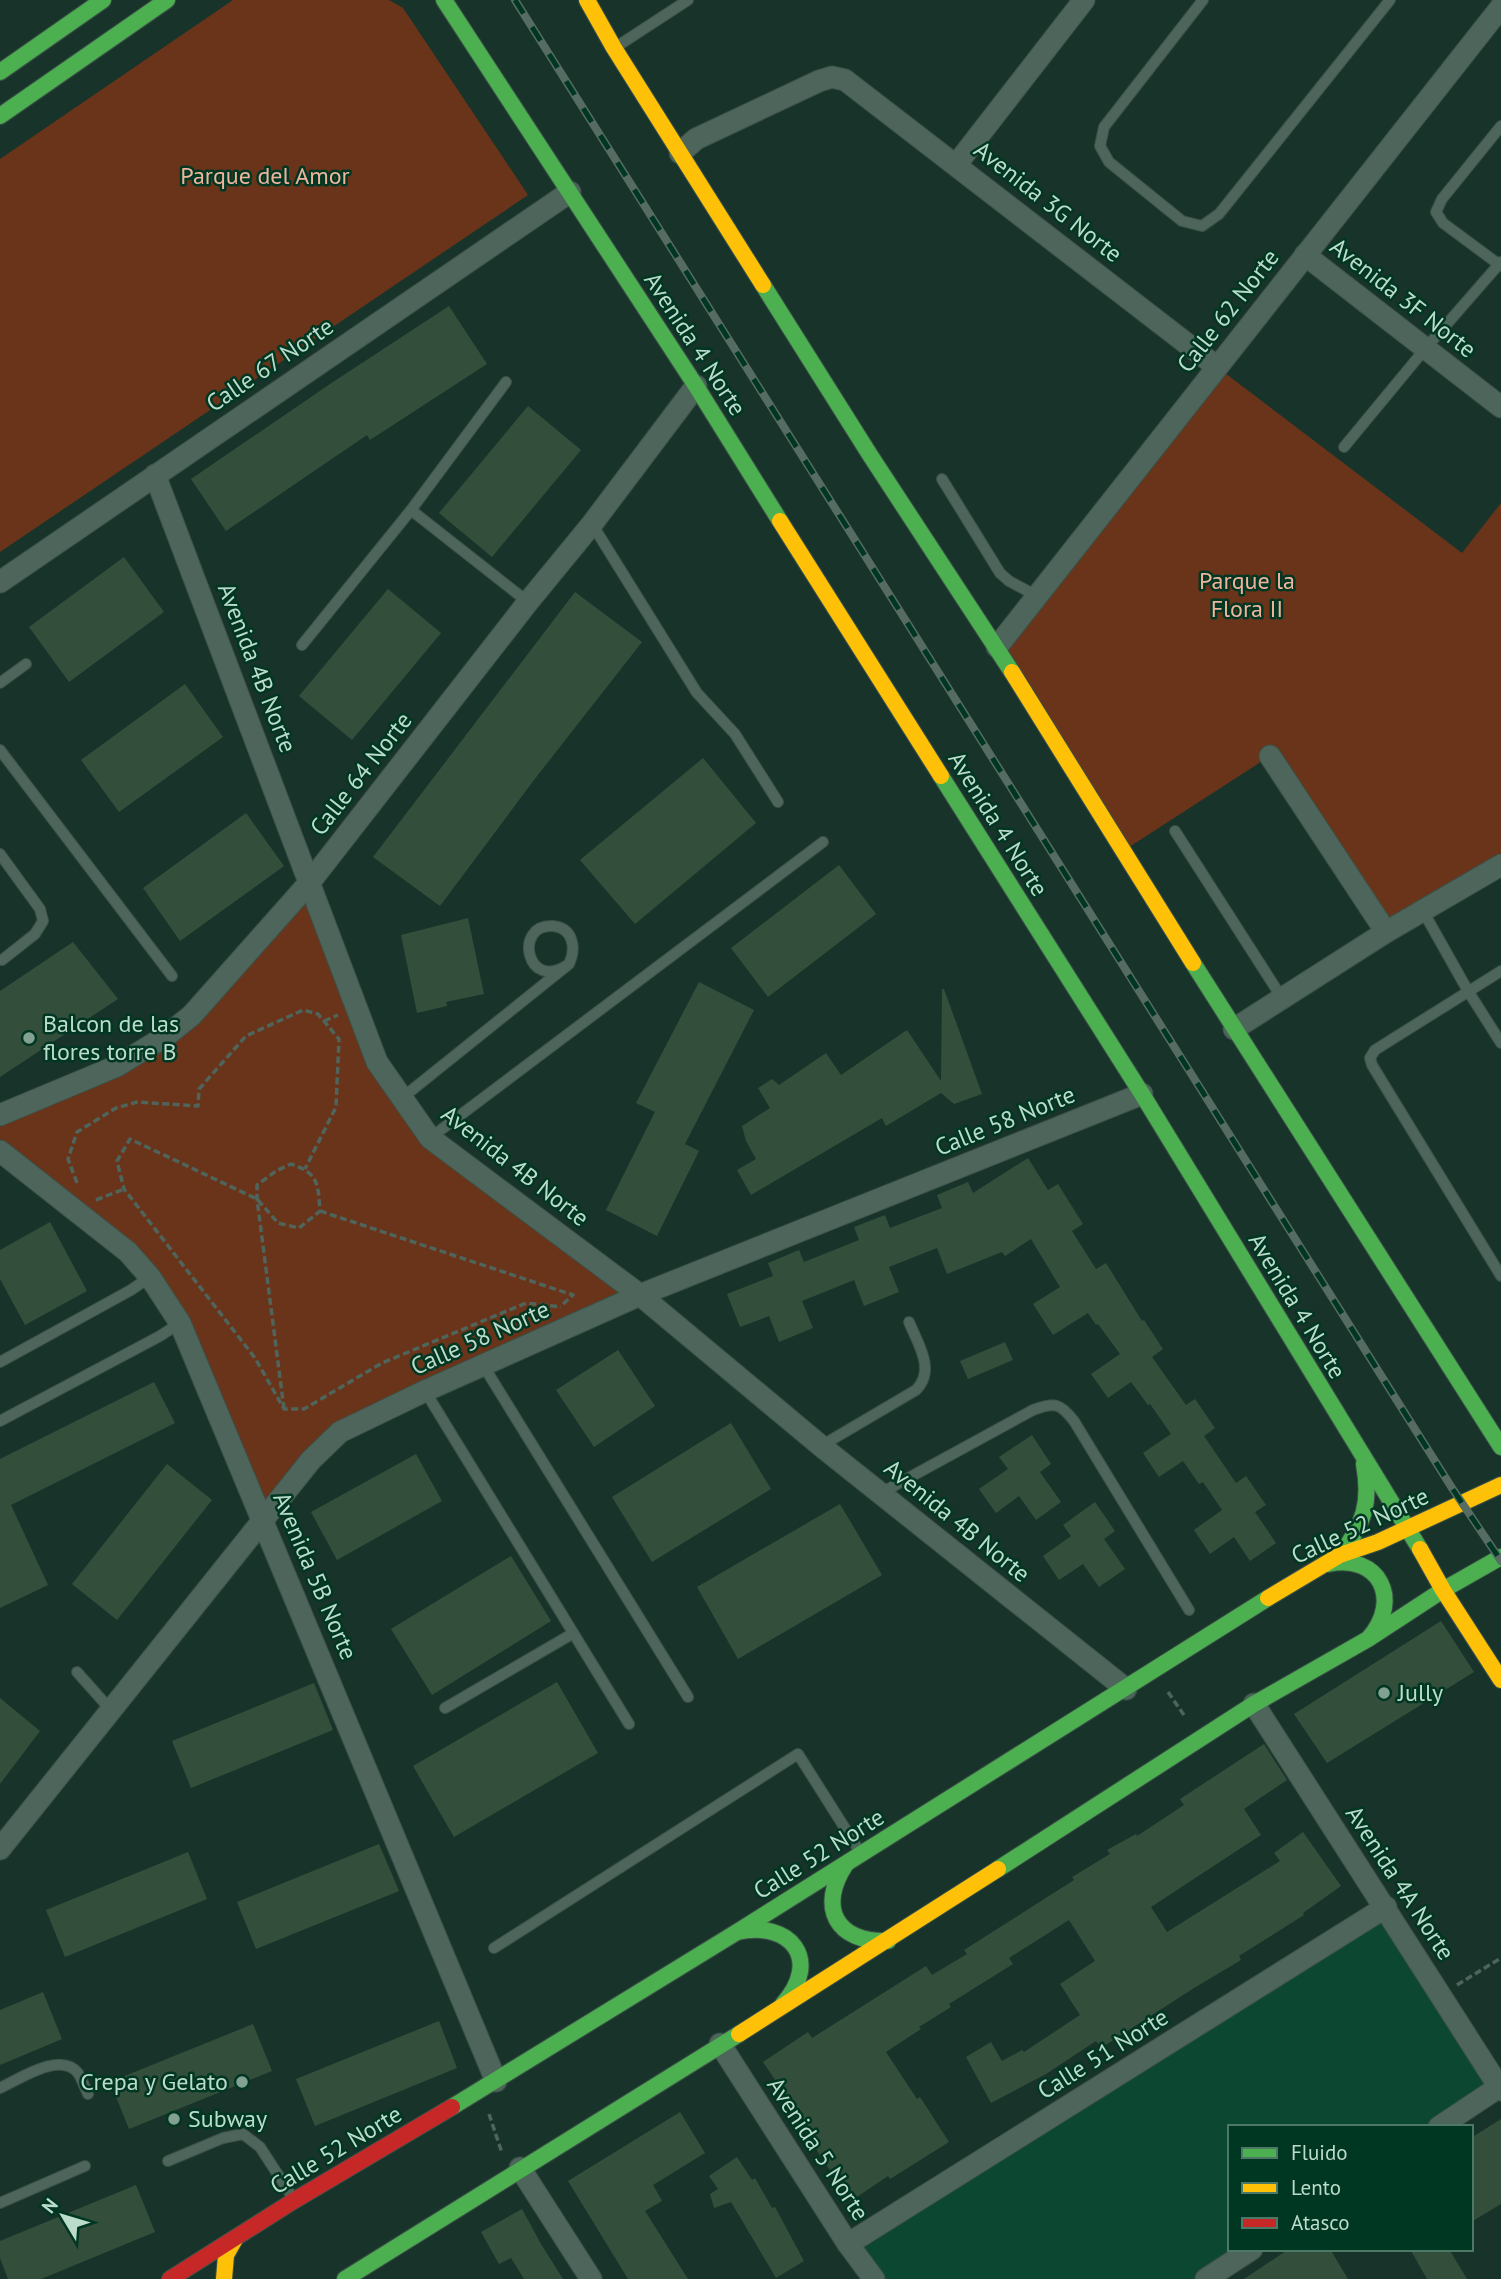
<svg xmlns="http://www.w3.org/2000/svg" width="1501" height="2279" font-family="'PT Sans',sans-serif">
<rect width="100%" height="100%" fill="#18342a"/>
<path fill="#0c4731" d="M1386,1907l113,180 -60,40h-209v122h22l-46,30h-332l-26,-35z"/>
<g fill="#69341a">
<path d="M233,0h156l14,8 125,187 -528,357v-393z"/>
<path d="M1217,367l245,186 39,-50v362l-115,67 -116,-176 -147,95 -126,-204z"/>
<path d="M310,882l67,180 53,76 210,157 -300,137 -76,88 -114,-243 -150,-126v-36l166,-79z"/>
</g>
<g fill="#334f3b">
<path d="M449,306l38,58 -117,76 -3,-5 -141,96 -35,-52 142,-97z"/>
<path d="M528,406l53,44 -89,107 -53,-44z"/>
<path d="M124,557l40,55 -95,70 -40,-55z"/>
<path d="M388,589l53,44 -89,107 -53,-44z"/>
<path d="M575,592l67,50 -108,138 -94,126 -67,-49z"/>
<path d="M185,684l38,53 -104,75 -38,-52z"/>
<path d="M703,758l53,65 -121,101 -55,-64z"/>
<path d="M246,813l38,53 -104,75 -37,-53z"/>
<path d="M839,865l37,49 -108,83 -37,-49z"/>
<path d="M468,918l16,76 -38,8 1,4 -30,7 -16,-78z"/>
<path d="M73,942l45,57 -118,78v-86z"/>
<path d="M699,982l55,28 -69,134 14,7 -42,85 -51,-26 49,-98 -19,-9z"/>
<path d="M942,989h2l38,105 -28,10 -13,-11 -55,33 -4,-8 -131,77 -14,-25 19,-11 -10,-18 -4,-15 28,-18 -12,-20 14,-9 7,6 47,-32 15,22 66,-45 34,51z"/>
<path d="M1028,1158l20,32 10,-6 25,40 -11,7 24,38 10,-6 36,58 2,-1 19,29 -11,8 34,48 9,-6 20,29 -11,8 32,47 10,-7 20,29 -11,7 21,31 -26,18 -16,-24 -24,17 -16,-24 28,-20 -19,-28 -4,2 -16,-23 -24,16 -16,-24 28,-19 -21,-30 -2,1 -17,-23 -23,16 -17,-24 29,-20 -22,-30 -2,1 -8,-12 -35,22 -20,-31 27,-17 -29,-48 -26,17 -3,-4 -55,22 -10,-26 -48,19 10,25 -35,14 -10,-26 -52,21 11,27 -34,14 -10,-26 -29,11 -13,-33 46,-18 -5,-13 31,-13 5,12 55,-22 -5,-13 31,-12 5,13 52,-20 -5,-13 31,-13 5,11z"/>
<path d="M50,1222l37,69 -62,34 -25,-46v-29z"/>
<path d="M1005,1342l8,18 -45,19 -8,-18z"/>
<path d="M618,1350l37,56 -61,41 -38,-57z"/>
<path d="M154,1382l21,41 -164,82 37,80 -48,23v-149z"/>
<path d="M731,1423l40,66 -119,73 -40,-65z"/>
<path d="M1032,1435l19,29 -11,8 21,30 -25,18 -17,-24 -23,17 -17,-24 29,-20 -9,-12z"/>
<path d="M416,1454l26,47 -105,59 -26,-48z"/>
<path d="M167,1464l45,36 -95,120 -45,-36z"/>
<path d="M1095,1502l20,29 -11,8 21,30 -26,18 -16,-23 -24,16 -16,-24 28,-20 -8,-11z"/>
<path d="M840,1504l42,71 -144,84 -41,-72z"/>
<path d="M511,1556l40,65 -119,74 -41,-66z"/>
<path d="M1441,1621l33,51 -147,91 -33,-49z"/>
<path d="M557,1682l41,71 -144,84 -41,-71z"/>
<path d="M314,1683l19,47 -142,58 -19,-47z"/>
<path d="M0,1698l40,33 -40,53z"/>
<path d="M1264,1744l23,36 -43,29 17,26 -110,72 16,25 113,-71 -6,-8 29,-21 38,54 -38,27 1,2 -65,41 2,4 -47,28 -93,60 -5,-7 -50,33 -55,29 -25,-46 25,-15 11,19 20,-11 2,2 56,-37 -20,-31 35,-23 -26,-41 -60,38 4,6 -64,40 2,3 -32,20 2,2 -35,23 31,47 3,-2 29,45 -59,37 -2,-3 -37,25 -30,-44 -31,-52 1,-1 -28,-42 45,-30 4,6 114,-72 6,9 35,-21 -3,-4 110,-70 -2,-3 38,-23 -3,-4 29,-16 1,2 47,-31 -4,-6z"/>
<path d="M379,1844l20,47 -143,58 -19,-47z"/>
<path d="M188,1852l19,47 -142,58 -19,-47z"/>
<path d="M43,1992l19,47 -62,26v-55z"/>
<path d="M439,2021l18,47 -142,58 -19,-47z"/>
<path d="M253,2024l19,47 -143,58 -19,-47z"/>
<path d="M680,2112l25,41 -52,32 9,16 -17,10 43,68h-60l-60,-98z"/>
<path d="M1501,2119v85l-30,18v-84z"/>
<path d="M737,2157l15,23 3,-2 17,30 3,-1 29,54 -28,17 -45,-76 -17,6 -4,-14 8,-5 -9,-13z"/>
<path d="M136,2185l19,47 -114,47h-33l-8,-21v-17z"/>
<path d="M522,2209l19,35 22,35h-39l-13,-21 -12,6 -18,-32z"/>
<path d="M1289,2249h41l18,30h-104z"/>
<path d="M1410,2249h39l18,30h-40z"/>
</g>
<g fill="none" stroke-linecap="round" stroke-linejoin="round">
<g stroke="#3b5148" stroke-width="12">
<g id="lane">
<path d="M1203,0l-99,127 -4,19 9,16 73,59 20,5 17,-12 171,-214"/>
<path d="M616,47l72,-47"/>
<path d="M1501,126l-59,73 -6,13 7,11 58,43"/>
<path d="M506,382l-95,128 117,92"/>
<path d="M1344,447l81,-98 76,-87"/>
<path d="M942,479l58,94 9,8 28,15"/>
<path d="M592,524l105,169 38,41 43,68"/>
<path d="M302,645l109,-135"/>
<path d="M0,683l26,-19"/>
<path d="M0,750l172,226"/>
<path d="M1175,831l107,167"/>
<path d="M0,854l40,55 3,12 -8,13 -33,26"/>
<path d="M1423,911l45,80 33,52"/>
<path d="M1501,971l-126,79 -5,8 2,7 129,211"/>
<path d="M402,1098l167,-134c7,-15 5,-36 -16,-38 -40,-3 -27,68 16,38"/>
<path d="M430,1138l393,-296"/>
<path d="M0,1362l131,-72 19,-13"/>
<path d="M483,1365l205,332"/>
<path d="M425,1391l204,333"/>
<path d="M0,1421l160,-85 20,-13"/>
<path d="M821,1446l95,-56c20,-20 2,-46 -7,-68"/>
<path d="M881,1493l152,-83c22,-8 27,-7 41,11l115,189"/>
<path d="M77,1672l33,37"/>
<path d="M445,1708l127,-74"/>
<path d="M494,1948l304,-194 62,98"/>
<path d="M0,2088c20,-9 60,-37 78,-15 4,6 7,15 10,21"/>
<path d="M168,2161l55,-23 20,-4 17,13 33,51"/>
<path d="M0,2203l85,-37"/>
</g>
</g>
<g stroke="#3b5148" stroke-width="23">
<g id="street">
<path d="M680,153l16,-14 123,-58 13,-4 13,3 372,287"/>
<path d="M956,165l128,-165"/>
<path d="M1305,255l196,152"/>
<path d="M155,475l222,587 53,76 210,157 181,151 305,243"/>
<path d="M0,582l570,-390"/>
<path d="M997,647l504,-640"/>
<path d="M1270,756l116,176"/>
<path d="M1234,1029l152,-97 115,-67"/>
<path d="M0,1115l117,-49 49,-30 26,-21 118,-133 218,-280 64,-78 104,-138"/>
<path d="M0,1151l128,101 22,25 30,46 316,758"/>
<path d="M1254,1704l247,386"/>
<path d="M0,1849l311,-389 29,-28 85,-41 215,-96 502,-201"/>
<path d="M720,2044l128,200 26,35"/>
<path d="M1439,2127l60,-40"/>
<path d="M520,2168l71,111"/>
<path d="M848,2244l538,-337"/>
<path d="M1206,2279l46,-30"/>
</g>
</g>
<g stroke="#3b5148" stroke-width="18">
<g id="fast">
<path d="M444,0l252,386 84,135"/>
<path d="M0,72l103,-72"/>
<path d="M0,116l167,-116"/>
<path d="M763,285l107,170 142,217"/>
<path d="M941,776l201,318 278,455"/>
<path d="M1193,963l308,484"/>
<path d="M1340,1555c24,-31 31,-52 24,-91"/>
<path d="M1328,1564c52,-11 74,36 41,74"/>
<path d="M846,1864c-29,43 -10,79 42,77"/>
<path d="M998,1869l256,-165 114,-65 75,-49 58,-33"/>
<path d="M737,1932c54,-12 85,28 46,72"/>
<path d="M452,2107l285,-175 531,-334"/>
<path d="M345,2279l394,-245"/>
</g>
</g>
<g stroke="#3b5148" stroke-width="18">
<g id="slow">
<path d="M587,0l27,48 149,237"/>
<path d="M780,521l161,255"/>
<path d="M1012,672l181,291"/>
<path d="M1420,1549l23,41 58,90"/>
<path d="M1268,1598l72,-43 38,-13 123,-57"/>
<path d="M739,2034l259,-165"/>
<path d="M224,2279l2,-24 9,-16"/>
</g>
</g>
<g stroke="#3b5148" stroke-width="18">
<path id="jam" d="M170,2279l125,-79 157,-93"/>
</g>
<g stroke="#4f645b" stroke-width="3.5" stroke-dasharray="7 3.5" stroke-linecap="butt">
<path d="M324,1021l14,-6"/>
<path d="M77,1183l-9,-24 9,-27 39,-24 21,-6 61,4 1,-17 47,-53 57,-26 15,4 21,25 -3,68 -31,62"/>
<path d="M96,1200l28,-11"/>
<path d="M320,1211l253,84 -11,10"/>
<path d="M284,1409l-27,-210v-14l19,-14 15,-7c28,9 27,21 29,47l-21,17 -21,-5 -21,-24 -127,-60 -13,22 7,28 131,169 29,51h20l78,-46 144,-60 35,4"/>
<path d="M1168,1692l18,26"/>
<path d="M1457,1985l44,-27"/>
<path d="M489,2114l13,39"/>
</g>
<use href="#lane" stroke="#4d655a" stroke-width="10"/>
<use href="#street" stroke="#4d655a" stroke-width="21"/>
<use href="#fast" stroke="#4caf50" stroke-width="16"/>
<use href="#slow" stroke="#ffc107" stroke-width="16"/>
<use href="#jam" stroke="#c62828" stroke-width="16"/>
<g stroke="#566b62" stroke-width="8">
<path id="rail" d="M515,0l937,1488 49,73"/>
</g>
<use href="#rail" stroke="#003723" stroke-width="5" stroke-dasharray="16" stroke-linecap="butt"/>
</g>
<g fill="#83a193" stroke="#003723" stroke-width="2.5">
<circle cx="29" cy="1038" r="7"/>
<circle cx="1384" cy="1693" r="7"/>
<circle cx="242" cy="2082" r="7"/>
<circle cx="174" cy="2119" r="7"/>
</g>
<g text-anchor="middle" stroke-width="5" stroke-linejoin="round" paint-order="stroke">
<g font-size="24" fill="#f0b49c" stroke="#003723">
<text x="265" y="184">Parque del Amor</text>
<text x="1247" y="589">Parque la<tspan x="1247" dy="28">Flora II</tspan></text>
</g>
<g font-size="24" fill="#bcdccb" stroke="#003723">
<text transform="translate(1048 202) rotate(38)" y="8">Avenida 3G Norte</text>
<text transform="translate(1403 298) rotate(38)" y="8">Avenida 3F Norte</text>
<text transform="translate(1228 311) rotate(-52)" y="8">Calle 62 Norte</text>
<text transform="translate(695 344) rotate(57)" y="8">Avenida 4 Norte</text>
<text transform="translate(270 365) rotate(-34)" y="8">Calle 67 Norte</text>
<text transform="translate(257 668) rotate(69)" y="8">Avenida 4B Norte</text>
<text transform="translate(361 774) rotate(-52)" y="8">Calle 64 Norte</text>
<text transform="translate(998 824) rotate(58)" y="8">Avenida 4 Norte</text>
<text transform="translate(1005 1121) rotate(-22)" y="8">Calle 58 Norte</text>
<text transform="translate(515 1166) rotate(38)" y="8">Avenida 4B Norte</text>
<text transform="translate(1297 1306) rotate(59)" y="8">Avenida 4 Norte</text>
<text transform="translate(480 1338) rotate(-24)" y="8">Calle 58 Norte</text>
<text transform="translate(957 1521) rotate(39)" y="8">Avenida 4B Norte</text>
<text transform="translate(1360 1526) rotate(-25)" y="8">Calle 52 Norte</text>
<text transform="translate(315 1576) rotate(67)" y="8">Avenida 5B Norte</text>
<text transform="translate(819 1854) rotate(-32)" y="8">Calle 52 Norte</text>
<text transform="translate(1400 1883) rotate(57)" y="8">Avenida 4A Norte</text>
<text transform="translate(1103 2054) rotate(-32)" y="8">Calle 51 Norte</text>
<text transform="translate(818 2149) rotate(57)" y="8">Avenida 5 Norte</text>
<text transform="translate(336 2150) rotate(-31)" y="8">Calle 52 Norte</text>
</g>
<g font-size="24" fill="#bcdccb" stroke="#003723" text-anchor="start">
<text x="43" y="1032">Balcon de las<tspan x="43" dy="28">flores torre B</tspan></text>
<text x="1398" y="1701">Jully</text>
<text x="228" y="2090" text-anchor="end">Crepa y Gelato</text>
<text x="188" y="2127">Subway</text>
</g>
</g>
<rect x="1228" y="2125" width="245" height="126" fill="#003723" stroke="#4b7966" stroke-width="2"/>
<rect x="1242" y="2148" width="35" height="10" fill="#4caf50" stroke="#4b7966" stroke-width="2"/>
<text x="1291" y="2160" font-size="21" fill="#bcdccb">Fluido</text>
<rect x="1242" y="2183" width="35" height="10" fill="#ffc107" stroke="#4b7966" stroke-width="2"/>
<text x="1291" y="2195" font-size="21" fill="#bcdccb">Lento</text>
<rect x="1242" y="2218" width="35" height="10" fill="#c62828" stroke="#4b7966" stroke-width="2"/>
<text x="1291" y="2230" font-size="21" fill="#bcdccb">Atasco</text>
<g transform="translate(63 2216) rotate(308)" stroke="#003723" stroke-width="5" paint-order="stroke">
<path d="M0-5L12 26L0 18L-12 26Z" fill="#bcdccb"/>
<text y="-10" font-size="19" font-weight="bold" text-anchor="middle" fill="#bcdccb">N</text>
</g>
</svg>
